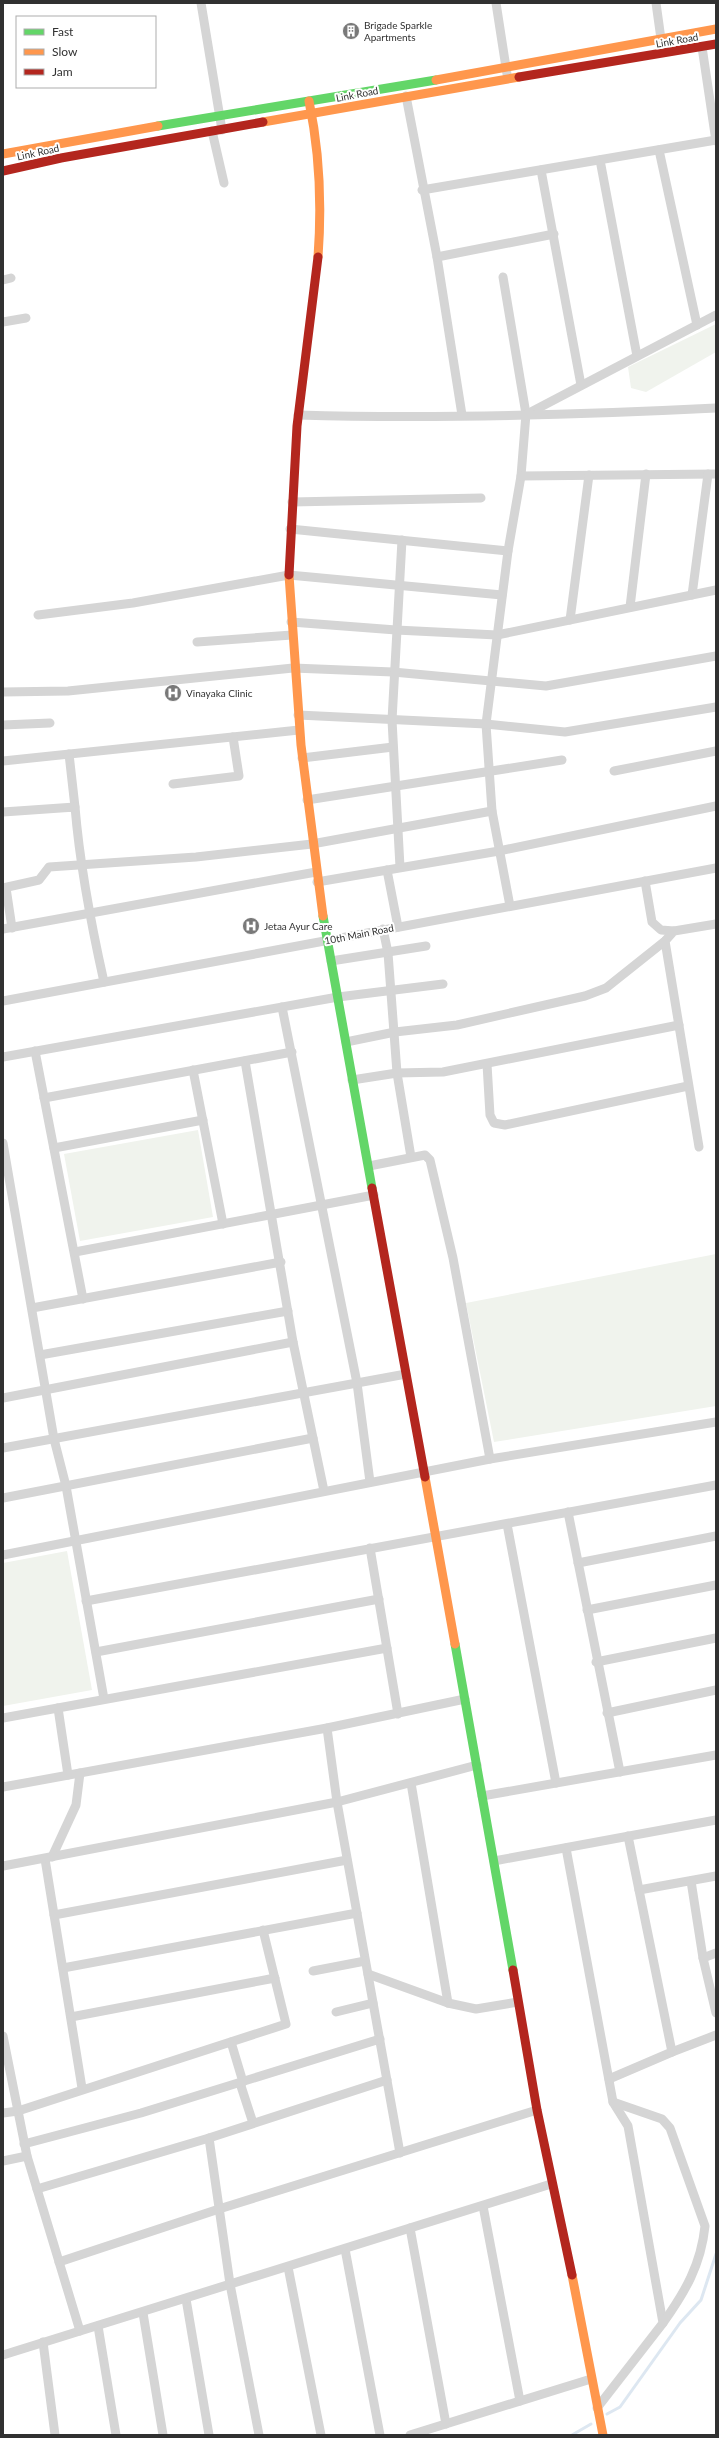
<svg xmlns="http://www.w3.org/2000/svg" width="719" height="2438" font-family="Lato,sans-serif">
<rect width="100%" height="100%" fill="#fff"/>
<g fill="#f0f3ed">
<path d="M716,324v28l-70,40 -15,-4 -3,-21z"/>
<path d="M198,1130l15,87 -133,24 -16,-87z"/>
<path d="M716,1254v152l-222,36 -28,-139z"/>
<path d="M67,1551l25,139 -89,16v-143z"/>
</g>
<g fill="none" stroke-linecap="round" stroke-linejoin="round">
<g stroke="#dde7f1" stroke-width="3">
<path d="M607,2414l13,-7 60,-84 21,-23 15,-46"/>
<path d="M572,2435l19,-11"/>
</g>
<g stroke="#d5d5d5" stroke-width="9">
<path d="M201,3l21,127"/>
<path d="M496,3l11,71"/>
<path d="M656,3l5,36"/>
<path d="M702,47l14,94"/>
<path d="M406,96l31,161 25,158"/>
<path d="M212,131l12,52"/>
<path d="M659,150l38,175"/>
<path d="M600,160l37,196"/>
<path d="M541,170l40,215"/>
<path d="M422,190l294,-50"/>
<path d="M437,257l117,-23"/>
<path d="M503,277l23,137 -5,62 -13,75 -22,173 6,87 18,95"/>
<path d="M3,280l8,-2"/>
<path d="M3,322l23,-4"/>
<path d="M529,413l187,-98"/>
<path d="M298,415c139,4 279,0 418,-7"/>
<path d="M521,476l195,-2"/>
<path d="M292,502l189,-4"/>
<path d="M290,529l218,22"/>
<path d="M692,595l16,-121"/>
<path d="M630,607l16,-133"/>
<path d="M38,615l95,-12 156,-28 213,20"/>
<path d="M570,620l19,-145"/>
<path d="M291,622l105,8 101,5 219,-45"/>
<path d="M197,642l95,-7"/>
<path d="M3,692l65,-1 225,-23 100,4 153,14 170,-30"/>
<path d="M298,715l188,9 79,8 151,-25"/>
<path d="M3,725l47,-2"/>
<path d="M69,754l6,53"/>
<path d="M302,758l91,-11"/>
<path d="M3,761l296,-31"/>
<path d="M614,771l102,-20"/>
<path d="M173,784l66,-8 -6,-39"/>
<path d="M307,800l255,-40"/>
<path d="M3,812l72,-5c5,60 16,117 29,175"/>
<path d="M400,867l-8,-147 10,-180"/>
<path d="M387,870l11,57"/>
<path d="M645,881l7,41 9,8 13,1"/>
<path d="M317,882l182,-31 217,-45"/>
<path d="M3,888l36,-8 10,-13 147,-10 116,-13 180,-33"/>
<path d="M6,888l6,40"/>
<path d="M3,929l313,-57"/>
<path d="M383,929l5,24 9,120 14,84"/>
<path d="M665,941l34,206"/>
<path d="M331,961l95,-15"/>
<path d="M3,1001l713,-133"/>
<path d="M282,1007l75,376 13,99"/>
<path d="M346,1042l49,-10 62,-7 128,-29 21,-8 59,-47 9,-10 42,-7"/>
<path d="M35,1051l48,248"/>
<path d="M3,1057l335,-60 105,-13"/>
<path d="M245,1061l48,281 31,149"/>
<path d="M487,1064l3,51 4,8 11,2 183,-39"/>
<path d="M193,1070l30,154"/>
<path d="M352,1080l45,-7 46,-1 236,-47"/>
<path d="M44,1098l248,-46"/>
<path d="M3,1143l51,296 12,47 38,213"/>
<path d="M54,1148l149,-28"/>
<path d="M369,1166l56,-11 5,5 23,98 37,201"/>
<path d="M75,1252l299,-57"/>
<path d="M32,1308l249,-46"/>
<path d="M40,1355l248,-44"/>
<path d="M3,1398l290,-56"/>
<path d="M3,1448l403,-74"/>
<path d="M3,1498l310,-60"/>
<path d="M568,1512l52,260"/>
<path d="M507,1524l49,259"/>
<path d="M370,1548l28,166"/>
<path d="M3,1555l487,-96 226,-37"/>
<path d="M578,1563l138,-27"/>
<path d="M86,1601l630,-116"/>
<path d="M587,1610l129,-25"/>
<path d="M96,1652l283,-53"/>
<path d="M596,1662l120,-24"/>
<path d="M58,1708l10,67"/>
<path d="M607,1713l109,-23"/>
<path d="M3,1718l384,-70"/>
<path d="M327,1728l10,74 63,351"/>
<path d="M411,1783l37,220"/>
<path d="M3,1787l324,-59 138,-29"/>
<path d="M482,1796l234,-41"/>
<path d="M566,1848l47,254 15,24 35,197 -66,85"/>
<path d="M52,1857l24,-52 4,-32"/>
<path d="M45,1859l37,229"/>
<path d="M494,1861l222,-41"/>
<path d="M3,1866l334,-64 140,-37"/>
<path d="M691,1881l12,77 13,55"/>
<path d="M639,1890l77,-14"/>
<path d="M54,1915l293,-55"/>
<path d="M703,1958l13,-5"/>
<path d="M63,1968l294,-55"/>
<path d="M313,1971l52,-10"/>
<path d="M368,1974l80,29 28,6 42,-7"/>
<path d="M336,2012l37,-9"/>
<path d="M71,2017l204,-39"/>
<path d="M3,2036l24,120 53,175"/>
<path d="M231,2042l12,40"/>
<path d="M672,2052l44,-17"/>
<path d="M609,2079l63,-27 -44,-216"/>
<path d="M240,2083l13,40"/>
<path d="M613,2102l49,17 8,9 35,98c-4,39 -20,66 -42,97"/>
<path d="M3,2113l15,-2 268,-87 -23,-94"/>
<path d="M209,2138l21,146 29,151"/>
<path d="M24,2144l117,-31 239,-74"/>
<path d="M3,2161l24,-5"/>
<path d="M37,2189l172,-51 178,-58"/>
<path d="M483,2206l37,195"/>
<path d="M410,2228l36,196"/>
<path d="M345,2249l35,186"/>
<path d="M59,2262l160,-53 318,-99"/>
<path d="M288,2267l33,168"/>
<path d="M186,2299l23,136"/>
<path d="M143,2313l20,122"/>
<path d="M98,2326l18,109"/>
<path d="M43,2342l12,93"/>
<path d="M3,2355l548,-171"/>
<path d="M410,2435l181,-56"/>
</g>
<g stroke="#63d668" stroke-width="9">
<path d="M158,126l278,-46"/>
<path d="M323,916l49,272"/>
<path d="M455,1644l58,326"/>
</g>
<g stroke="#ff974d" stroke-width="9">
<path d="M436,80l280,-51"/>
<path d="M309,101c11,53 13,102 9,156"/>
<path d="M263,122l256,-45"/>
<path d="M3,154l155,-28"/>
<path d="M289,575l12,170 22,171"/>
<path d="M425,1477l30,167"/>
<path d="M572,2275l31,160"/>
</g>
<g stroke="#b3261e" stroke-width="9">
<path d="M519,77l197,-33"/>
<path d="M3,171l58,-13 202,-36"/>
<path d="M289,575l8,-149 21,-169"/>
<path d="M372,1188l53,289"/>
<path d="M513,1970l24,140 35,165"/>
</g>
</g>
<defs>
<g id="building-disc" transform="scale(0.9)"><circle r="9.5" fill="#797979" stroke="#fff"/><path d="M-4-6H4V6H1V3H-1V6H-4ZM-2.5-4.3h1.7v1.8h-1.7ZM.8-4.3h1.7v1.8H.8ZM-2.5-1h1.7V.8h-1.7ZM.8-1h1.7V.8H.8Z" fill="#fff"/></g>
<g id="hospital-disc" transform="scale(0.9)"><circle r="9.5" fill="#797979" stroke="#fff"/><path d="M-5-5h3v3.5h4V-5h3V5h-3V1.5h-4V5h-3Z" fill="#fff"/></g>
</defs>
<g fill-rule="evenodd">
<use href="#building-disc" x="351" y="31"/>
<use href="#hospital-disc" x="173" y="693"/>
<use href="#hospital-disc" x="251" y="926"/>
</g>
<g text-anchor="middle" stroke-width="4" stroke-linejoin="round" paint-order="stroke">
<g font-size="10" fill="#313131" stroke="#fff" text-anchor="start">
<text x="364" y="29">Brigade Sparkle<tspan x="364" dy="12">Apartments</tspan></text>
<text x="186" y="697">Vinayaka Clinic</text>
<text x="264" y="930">Jetaa Ayur Care</text>
</g>
<g font-size="10" fill="#313131" stroke="#fff">
<text transform="translate(677 40) rotate(-10)" y="4">Link Road</text>
<text transform="translate(357 94) rotate(-11)" y="4">Link Road</text>
<text transform="translate(38 152) rotate(-12)" y="4">Link Road</text>
<text transform="translate(359 934) rotate(-11)" y="4">10th Main Road</text>
</g>
</g>
<rect width="719" height="2438" fill="none" stroke="#313131" stroke-width="8"/>
<rect x="16" y="16" width="140" height="72" fill="#ffffff" stroke="#adadad"/>
<rect x="24" y="29" width="20" height="6" fill="#63d668" stroke="#adadad"/>
<text x="52" y="36" font-size="12" fill="#313131">Fast</text>
<rect x="24" y="49" width="20" height="6" fill="#ff974d" stroke="#adadad"/>
<text x="52" y="56" font-size="12" fill="#313131">Slow</text>
<rect x="24" y="69" width="20" height="6" fill="#b3261e" stroke="#adadad"/>
<text x="52" y="76" font-size="12" fill="#313131">Jam</text>
</svg>
